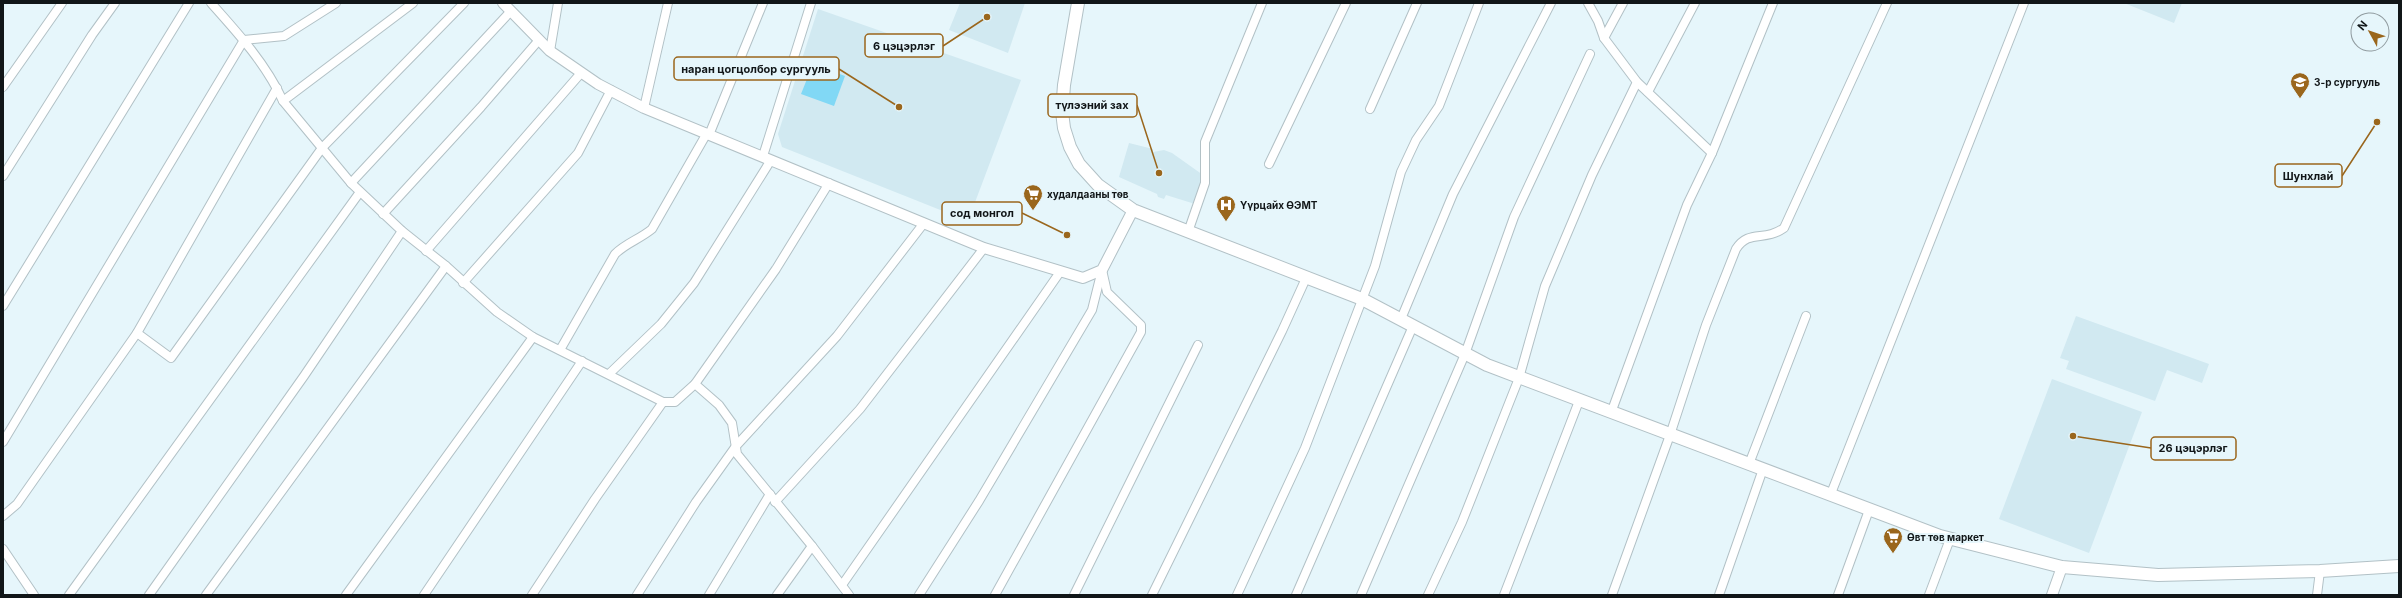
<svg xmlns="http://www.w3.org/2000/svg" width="2402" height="598" font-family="Inter,sans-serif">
<rect width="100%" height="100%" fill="#e6f6fb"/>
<g fill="#d1e9f1">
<path d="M960,3h65l-17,50 -59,-23z"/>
<path d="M2124,3h58l-8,20z"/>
<path d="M818,9l203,71 -53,141 -186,-74 -4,-13z"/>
<path d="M1129,143l24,6v3l11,-2 8,3 31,22 -8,29 -29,-9 -2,4 -6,-2 -1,-3 -38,-17z"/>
<path d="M2076,316l133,48 -7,19 -35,-13 -12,31 -89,-32 3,-8 -9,-3z"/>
<path d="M2052,379l90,33 -53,141 -90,-34z"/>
</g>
<path fill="#81d8f5" d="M813,64l32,12 -11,30 -33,-12z"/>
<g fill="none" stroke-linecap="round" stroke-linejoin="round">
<g stroke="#b2c1c6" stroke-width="10">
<g id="minor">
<path d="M211,3c27,30 55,61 72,98l68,82 51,48 44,35 51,46 36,25 130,65h12l20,-18 24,21 13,18 5,31 75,92 37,49"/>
<path d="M1588,3l10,18 6,17 33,44 75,71 -25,52 -76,208"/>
<path d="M1604,38l19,-35"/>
<path d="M550,51l8,-48"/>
<path d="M3,87l59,-84"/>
<path d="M1648,92l47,-89"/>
<path d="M283,101l130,-98"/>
<path d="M644,108l24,-105"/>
<path d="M1370,109l47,-106"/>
<path d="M709,135l54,-132"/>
<path d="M1712,153l61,-150"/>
<path d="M763,156l48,-153"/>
<path d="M1269,164l77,-161"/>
<path d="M3,176l89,-141 23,-32"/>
<path d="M351,183l160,-172"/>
<path d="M383,214l98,-107 58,-67"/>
<path d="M1188,232l17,-49v-41l57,-139"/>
<path d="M426,251l155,-178"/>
<path d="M463,283l115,-130 33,-63"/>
<path d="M3,306l186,-303"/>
<path d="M1401,319l52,-125 98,-191"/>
<path d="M137,333l34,25 151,-210 142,-145"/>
<path d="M560,350l55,-96c11,-11 25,-15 37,-25l55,-96"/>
<path d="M609,374l52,-50 33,-41 77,-123"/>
<path d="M695,384l81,-115 53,-86"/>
<path d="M3,442l241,-402 40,-4 52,-33"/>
<path d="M1749,464l57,-148"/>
<path d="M1830,496l194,-493"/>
<path d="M775,502l85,-93 124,-161"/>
<path d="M3,516l14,-12 120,-171 140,-245"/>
<path d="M3,549l31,46"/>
<path d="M842,585l218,-313"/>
<path d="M69,595l291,-403"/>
<path d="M149,595l155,-219 98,-145"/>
<path d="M206,595l240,-329"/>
<path d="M346,595l187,-258"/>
<path d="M424,595l158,-234"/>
<path d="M532,595l63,-96 68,-97"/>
<path d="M637,595l59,-93 40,-56 101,-110 87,-113"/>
<path d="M709,595l61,-101"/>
<path d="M777,595l35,-49"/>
<path d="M919,595l60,-94 113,-191 9,-36"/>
<path d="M995,595l146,-263v-7l-34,-33 -5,-22"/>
<path d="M1074,595l124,-250"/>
<path d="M1152,595l130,-264 25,-55"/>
<path d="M1237,595l68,-147 70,-182 26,-94 15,-32 23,-34 40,-103"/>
<path d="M1296,595l117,-269"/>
<path d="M1361,595l104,-241 49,-137 76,-163"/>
<path d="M1428,595l34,-73 57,-144 26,-92 47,-111 45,-93"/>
<path d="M1504,595l75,-194"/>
<path d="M1612,595l58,-160 36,-110 30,-76c13,-20 28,-7 48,-21l103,-225"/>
<path d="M1719,595l44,-126"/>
<path d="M1838,595l31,-85"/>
<path d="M1929,595l21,-56"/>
<path d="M2317,595l3,-24"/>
</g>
</g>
<g stroke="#b2c1c6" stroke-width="12">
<g id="tertiary">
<path d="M503,3l47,48 48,33 46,24 340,140 99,30 19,-8 31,-60"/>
<path d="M2052,595l10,-28"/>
</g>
</g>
<g stroke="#b2c1c6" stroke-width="14">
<path id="secondary" d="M1078,3l-14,82 -2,27 2,16 6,19 9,17 19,21 35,25 229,89 125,66 453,171 122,31 96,8 162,-4 79,-5"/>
</g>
<use href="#minor" stroke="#fff" stroke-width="8"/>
<use href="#tertiary" stroke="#fff" stroke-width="10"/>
<use href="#secondary" stroke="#fff" stroke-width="12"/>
</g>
<defs>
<g id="school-pin" transform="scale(1)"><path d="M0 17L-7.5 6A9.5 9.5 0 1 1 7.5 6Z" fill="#9a661c" stroke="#e6f6fb"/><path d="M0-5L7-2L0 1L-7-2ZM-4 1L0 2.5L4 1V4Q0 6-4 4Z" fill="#fff"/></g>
<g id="supermarket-pin" transform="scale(1)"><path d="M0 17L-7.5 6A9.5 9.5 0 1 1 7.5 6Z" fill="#9a661c" stroke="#e6f6fb"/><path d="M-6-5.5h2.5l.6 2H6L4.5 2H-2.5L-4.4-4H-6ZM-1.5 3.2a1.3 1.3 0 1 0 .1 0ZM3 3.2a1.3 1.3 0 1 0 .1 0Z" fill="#fff"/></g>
<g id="hospital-pin" transform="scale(1)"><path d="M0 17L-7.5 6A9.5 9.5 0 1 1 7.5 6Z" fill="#9a661c" stroke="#e6f6fb"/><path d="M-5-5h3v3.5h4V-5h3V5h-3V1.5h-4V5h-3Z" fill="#fff"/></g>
</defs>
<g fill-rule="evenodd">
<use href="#school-pin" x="2300" y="82"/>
<use href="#supermarket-pin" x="1033" y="194"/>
<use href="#hospital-pin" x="1226" y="205"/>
<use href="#supermarket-pin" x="1893" y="537"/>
</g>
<g text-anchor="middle" stroke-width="4" stroke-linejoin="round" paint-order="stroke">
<g font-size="10" font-weight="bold" fill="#111618" stroke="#e6f6fb" text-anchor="start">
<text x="2314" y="86">3-р сургууль</text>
<text x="1047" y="198">худалдааны төв</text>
<text x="1240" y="209">Үүрцайх ӨЭМТ</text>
<text x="1907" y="541">Өвт төв маркет</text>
</g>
</g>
<path fill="none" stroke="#9a661c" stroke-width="1.5" d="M987 17L943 46M899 107L839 69M1159 173L1137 105M2377 122L2342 176M1067 235L1022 213M2073 436L2151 448"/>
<g fill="#9a661c" stroke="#e6f6fb" stroke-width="1.5">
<circle cx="987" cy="17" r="4"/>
<circle cx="899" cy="107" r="4"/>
<circle cx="1159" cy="173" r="4"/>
<circle cx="2377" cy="122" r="4"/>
<circle cx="1067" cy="235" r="4"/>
<circle cx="2073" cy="436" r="4"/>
</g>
<g fill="#e6f6fb" stroke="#9a661c" stroke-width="1.5">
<rect x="865" y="34" width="78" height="23" rx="4"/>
<rect x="674" y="57" width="165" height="23" rx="4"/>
<rect x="1048" y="94" width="89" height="23" rx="4"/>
<rect x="2275" y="164" width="67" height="23" rx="4"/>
<rect x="942" y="202" width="80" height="23" rx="4"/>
<rect x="2151" y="437" width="85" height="23" rx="4"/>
</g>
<g font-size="11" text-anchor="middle" font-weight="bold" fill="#111618">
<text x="904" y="50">6 цэцэрлэг</text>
<text x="756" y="73">наран цогцолбор сургууль</text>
<text x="1092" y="109">түлээний зах</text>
<text x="2308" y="180">Шунхлай</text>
<text x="982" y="217">сод монгол</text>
<text x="2193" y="452">26 цэцэрлэг</text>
</g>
<rect width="2402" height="598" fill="none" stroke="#111618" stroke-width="8"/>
<g transform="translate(2370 32) rotate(310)"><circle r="19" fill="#e6f6fb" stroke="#919ca0"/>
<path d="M0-3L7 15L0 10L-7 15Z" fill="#9a661c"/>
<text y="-6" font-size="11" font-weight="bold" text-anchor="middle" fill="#111618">N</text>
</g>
</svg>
